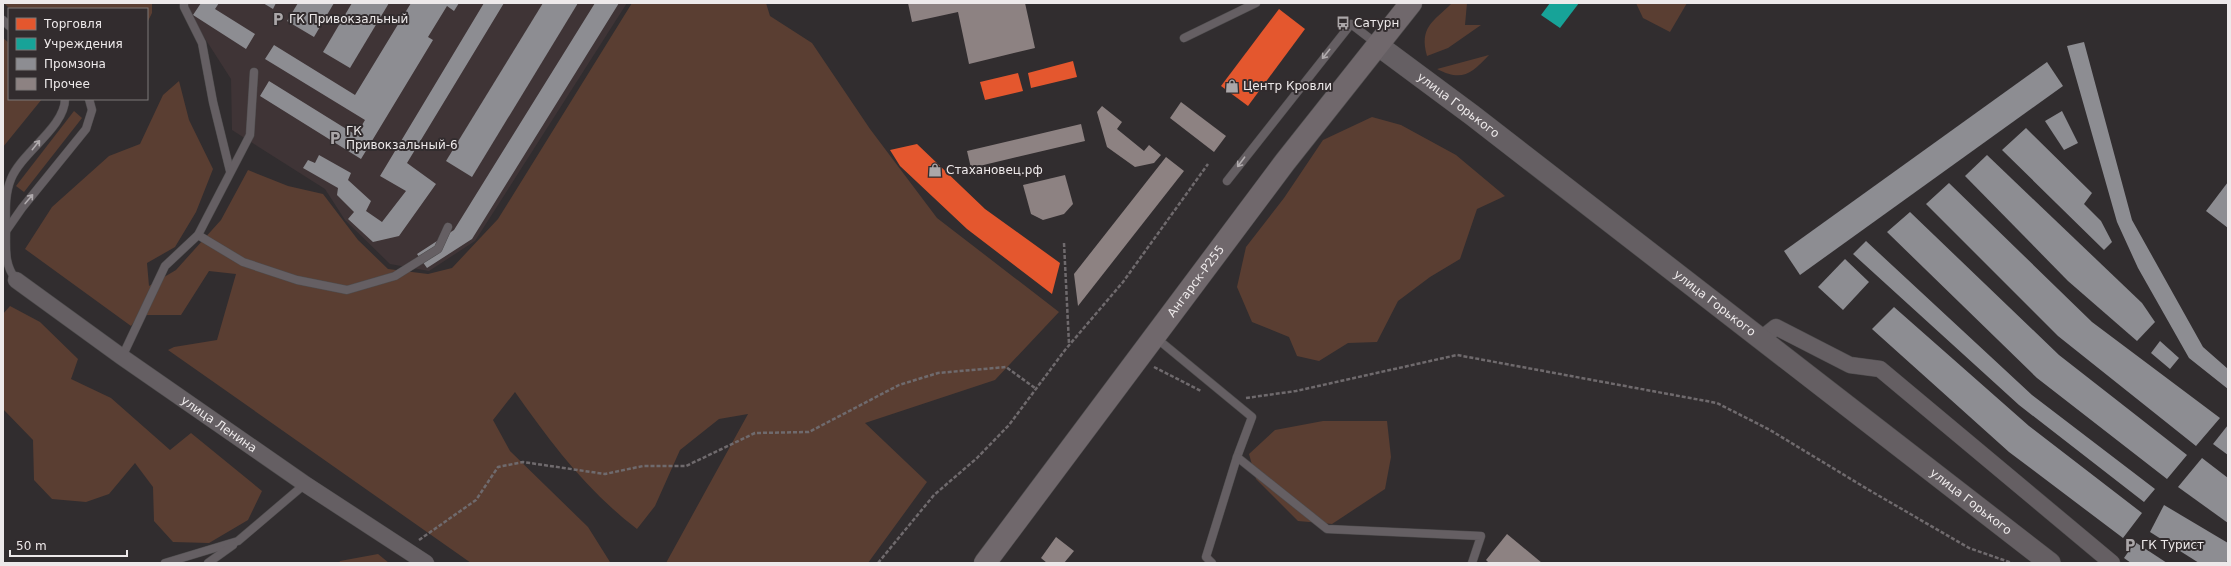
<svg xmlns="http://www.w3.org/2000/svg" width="2231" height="566" font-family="'DejaVu Sans',sans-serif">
<rect width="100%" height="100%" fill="#312d2f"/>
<path fill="#3f3436" d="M189,3h438l-152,238 -46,30 -39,-7 -45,-44 -20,-31 -93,-59 -1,-51 -45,-70z"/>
<g fill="#5a3e32">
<path d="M4,3h148v10l-5,10v-14h-137z"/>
<path d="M632,3h134l4,13 42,27 58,86 67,89 122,94 -64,68 -130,43 62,59 -59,81h-202l82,-149 -29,5 -39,31 -25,56 -18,23c-51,-39 -85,-85 -122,-137l-22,28 17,31 78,76 22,35 -139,1 -303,-213 6,-3 43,-7 19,-66 -27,-3 -28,44h-42l-8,11 -106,-77 27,-42 57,-51 31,-12 23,-49 16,-14 10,39 24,49 -17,43 -21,35 -28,16 2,23 27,-16 45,-50 27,-50 40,16 35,8 35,46 30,29 40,5 24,-6 46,-49z"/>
<path d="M1452,3h15l-2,22h16l-33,23 -21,8c-8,-29 6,-34 25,-53z"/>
<path d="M1636,3h51l-17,29 -27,-14z"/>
<path d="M3,38l6,5v56h33l-39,48z"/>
<path d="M1489,55c-18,19 -27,27 -52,14z"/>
<path d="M74,111l8,7 -58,74 -8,-6z"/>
<path d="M1372,117l29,8 55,30 49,41 -28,13 -17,50 -30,18 -32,24 -21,41 -29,1 -29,18 -22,-5 -8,-19 -37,-15 -15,-35 9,-40 38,-49 39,-58z"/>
<path d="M10,306l30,16 38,37 -7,20 40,19 59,52 21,-17 71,58 -14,29 -39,23 -36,-1 -19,-21 -1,-34 -18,-24 -26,31 -23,8 -34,-3 -18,-19 -1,-40 -30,-31v-95z"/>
<path d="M1323,421h64l4,36 -6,32 -53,35 -34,-3 -42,-42 -7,-25 26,-24z"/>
<path d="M378,554l11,9h-50l1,-2z"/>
</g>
<g fill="#e4572e">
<path d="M1279,9l26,20 -57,77 -27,-20z"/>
<path d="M1073,61l4,16 -46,11 -3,-15z"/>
<path d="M1018,73l5,18 -38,9 -5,-18z"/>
<path d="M917,144l68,65 75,54 -8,31 -85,-65 -67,-63 -10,-16z"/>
</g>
<path fill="#17a398" d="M1550,3h29l-19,25 -19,-13z"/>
<g fill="#8d8d92">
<path d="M201,3h18l-4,6 40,25 -9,15 -53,-34z"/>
<path d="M263,3h13l-3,6z"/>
<path d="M298,3h36l-20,34 -27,-16z"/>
<path d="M352,3h37l-39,65 -27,-16z"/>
<path d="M411,3h48l-5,8 -7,-5 -19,31 5,3 -72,119 -101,-63 9,-15 87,54 9,-15 -100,-61 9,-14 81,50z"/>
<path d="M484,3h20l-97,160 29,21 -37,52 -26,6 -25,-23 6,-7 -17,-17 1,-7 -35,-20 5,-8 7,3 4,-8 32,18 -3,7 23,21 -5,10 16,11 24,-31 -26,-15z"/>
<path d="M543,3h35l-106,174 -26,-16z"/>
<path d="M595,3h24l-147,236 -45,29 -10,-14 37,-24z"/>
<path d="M2084,42l48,178 71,127 25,22v20l-39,-31 -51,-90 -21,-46 -50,-176z"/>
<path d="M2047,62l16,24 -263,189 -16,-24z"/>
<path d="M2062,111l16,32 -14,7 -19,-29z"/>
<path d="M2026,128l66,65 -8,11 17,17 11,21 -8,8 -102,-100z"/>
<path d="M1987,155l155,148 13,19 -18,19 -69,-60 -103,-105z"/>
<path d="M2228,182v46l-22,-17z"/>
<path d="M1949,183l143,139 128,96 -24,28 -138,-110 -132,-132z"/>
<path d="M1910,212l149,143 128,100 -20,24 -130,-101 -150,-146z"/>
<path d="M1866,241l166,154 123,94 -11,13 -125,-97 -166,-151z"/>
<path d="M1845,259l24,23 -26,28 -25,-23z"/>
<path d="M1894,307l135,119 113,87 -19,25 -114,-86 -137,-123z"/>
<path d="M2160,341l19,17 -9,11 -19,-16z"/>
<path d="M2228,425v30l-15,-11z"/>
<path d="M2202,458l26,20v45l-50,-36z"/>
<path d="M2164,505l64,38v16l-2,4h-27l-49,-31z"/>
<path d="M2135,542l32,21h-36l-7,-5z"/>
</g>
<g fill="#8d8282">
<path d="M908,3h117l10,45 -66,16 -11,-52 -46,10z"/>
<path d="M1181,102l45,34 -12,16 -44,-34z"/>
<path d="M1102,106l20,16 -5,7 27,22 5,-6 12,10 -7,8 -19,4 -28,-20 -10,-35z"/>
<path d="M1081,124l4,17 -114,27 -4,-17z"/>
<path d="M1166,157l18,14 -106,135 -4,-32z"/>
<path d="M1065,175l8,29 -9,10 -21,6 -12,-6 -8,-29z"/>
<path d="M1507,534l35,29h-53l-3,-3z"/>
<path d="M1056,537l18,14 -10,12h-17l-6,-5z"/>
</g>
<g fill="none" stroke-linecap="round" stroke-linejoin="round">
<g stroke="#4e4c4d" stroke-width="9">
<g id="service">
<path d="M184,3v4l18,36 11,59 17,69"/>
<path d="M3,20l6,6"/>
<path d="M1184,38l72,-35"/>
<path d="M1227,181l124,-157 26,20"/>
<path d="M6,231l16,-23 64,-79 6,-19 -3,-11"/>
<path d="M198,235l45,27 54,18 50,10 48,-14 43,-27 10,-22"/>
<path d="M16,280c-12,-16 -10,-30 -10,-49 0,-17 -2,-35 5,-52 10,-26 54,-52 54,-80"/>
<path d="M1155,337l97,80 -15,40 90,72 154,7 -9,27"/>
<path d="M122,357l43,-91 33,-31 52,-100 4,-63"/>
<path d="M165,563l73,-22 67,-57"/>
<path d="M208,563l25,-18"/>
<path d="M1212,563l-6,-6 31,-100"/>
</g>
</g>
<g stroke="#4e4c4d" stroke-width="17">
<g id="minor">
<path id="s1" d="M16,280l106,77 183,127 121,79"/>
<path d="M1761,339l15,-12 74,38 30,4 232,194"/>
</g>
</g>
<g stroke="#4e4c4d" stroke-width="22">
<g id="tertiary">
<path id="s2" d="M1379,46l93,69 578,448"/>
</g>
</g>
<g stroke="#4e4c4d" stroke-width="23">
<g id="primary">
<path id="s3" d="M985,563l300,-401 126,-159"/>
</g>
</g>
<g stroke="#6f6a6d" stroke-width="2.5" stroke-dasharray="4 2" stroke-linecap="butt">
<path d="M1064,243l5,101"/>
<path d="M1154,367l47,24"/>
<path d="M1246,398l50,-7 161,-36 260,48 53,27 99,60 100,58 43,15"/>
<path d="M419,540l57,-40 22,-33 25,-5 82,12 38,-8h43l69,-33 54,-1 90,-47 39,-12 68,-6 29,21"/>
<path d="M878,563l56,-68 43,-37 32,-33 56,-75 58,-68 85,-118"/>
</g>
<use href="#service" stroke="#655f63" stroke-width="8"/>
<use href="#minor" stroke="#655f63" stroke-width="16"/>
<use href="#tertiary" stroke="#655f63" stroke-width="21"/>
<use href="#primary" stroke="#70686c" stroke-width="22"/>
</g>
<defs><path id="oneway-shaft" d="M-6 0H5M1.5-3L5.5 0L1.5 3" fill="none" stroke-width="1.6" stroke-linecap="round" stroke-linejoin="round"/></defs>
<g stroke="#b0abad">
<use href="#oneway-shaft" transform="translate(1326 54) rotate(129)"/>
<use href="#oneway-shaft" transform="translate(36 145) rotate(-51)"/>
<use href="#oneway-shaft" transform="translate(1241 162) rotate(127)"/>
<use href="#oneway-shaft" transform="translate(29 199) rotate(-50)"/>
</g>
<defs>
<g id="parking-bare" transform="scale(1.08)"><path d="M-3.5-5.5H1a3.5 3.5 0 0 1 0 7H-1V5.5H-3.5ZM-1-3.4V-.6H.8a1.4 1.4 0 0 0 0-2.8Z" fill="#aba7a9" stroke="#322c2e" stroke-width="2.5" paint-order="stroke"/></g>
<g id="bus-bare" transform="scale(1.08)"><path d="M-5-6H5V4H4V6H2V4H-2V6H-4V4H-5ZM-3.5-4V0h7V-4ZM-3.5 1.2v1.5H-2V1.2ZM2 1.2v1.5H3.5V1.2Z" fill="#aba7a9" stroke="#322c2e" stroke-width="2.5" paint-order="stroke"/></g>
<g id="shop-bare" transform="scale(1.08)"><path d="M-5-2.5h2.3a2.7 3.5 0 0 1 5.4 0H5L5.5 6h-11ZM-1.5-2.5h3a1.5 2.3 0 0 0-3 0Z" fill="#aba7a9" stroke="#322c2e" stroke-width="2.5" paint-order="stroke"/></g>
</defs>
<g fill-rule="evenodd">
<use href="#parking-bare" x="278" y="19"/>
<use href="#bus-bare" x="1343" y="23"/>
<use href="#shop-bare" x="1232" y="86"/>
<use href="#parking-bare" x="335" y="138"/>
<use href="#shop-bare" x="935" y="170"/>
<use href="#parking-bare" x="2130" y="545"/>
</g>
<g text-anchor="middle" stroke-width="4" stroke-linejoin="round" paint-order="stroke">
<g font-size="12" fill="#ede9ea" stroke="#322c2e" text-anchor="start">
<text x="289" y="23">ГК Привокзальный</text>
<text x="1354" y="27">Сатурн</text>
<text x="1243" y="90">Центр Кровли</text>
<text x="346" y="135">ГК<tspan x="346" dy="14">Привокзальный-6</tspan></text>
<text x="946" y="174">Стахановец.рф</text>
<text x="2141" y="549">ГК Турист</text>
</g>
<g font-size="12" fill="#ede9ea" stroke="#322c2e">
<text dy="4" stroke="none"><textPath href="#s2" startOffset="99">улица Горького</textPath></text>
<text dy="4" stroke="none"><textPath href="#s3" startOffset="352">Ангарск-Р255</textPath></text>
<text dy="4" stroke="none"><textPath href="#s2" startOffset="423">улица Горького</textPath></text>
<text dy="4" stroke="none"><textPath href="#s1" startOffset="249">улица Ленина</textPath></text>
<text dy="4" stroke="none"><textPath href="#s2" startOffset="747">улица Горького</textPath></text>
</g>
</g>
<rect width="2231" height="566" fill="none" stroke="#ede9ea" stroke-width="8"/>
<rect x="8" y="8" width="140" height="92" fill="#322c2e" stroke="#7d7879"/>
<rect x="16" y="18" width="20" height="12" fill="#e4572e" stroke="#7d7879"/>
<text x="44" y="28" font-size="12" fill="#ede9ea">Торговля</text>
<rect x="16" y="38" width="20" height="12" fill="#17a398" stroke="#7d7879"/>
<text x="44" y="48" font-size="12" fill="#ede9ea">Учреждения</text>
<rect x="16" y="58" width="20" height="12" fill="#8d8d92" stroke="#7d7879"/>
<text x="44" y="68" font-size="12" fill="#ede9ea">Промзона</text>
<rect x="16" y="78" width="20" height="12" fill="#8d8282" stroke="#7d7879"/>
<text x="44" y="88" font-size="12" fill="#ede9ea">Прочее</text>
<path d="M10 550v6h117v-6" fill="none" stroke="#ede9ea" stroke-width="2"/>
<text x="16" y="550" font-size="12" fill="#ede9ea" stroke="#322c2e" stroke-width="3" paint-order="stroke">50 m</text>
</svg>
